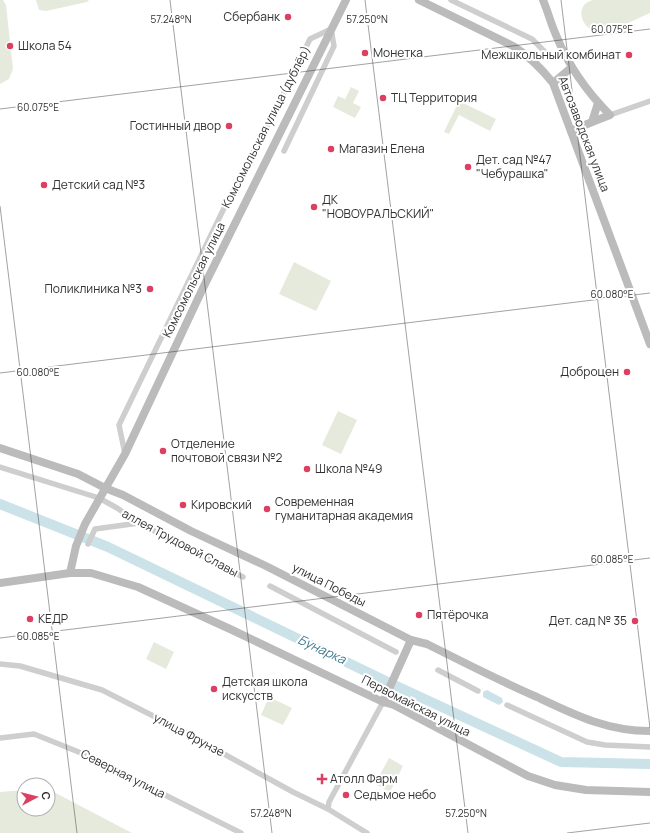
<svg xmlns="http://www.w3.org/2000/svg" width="650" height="833" font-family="Manrope,sans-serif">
<rect width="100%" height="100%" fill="#fff"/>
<g fill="#e6eadd">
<path d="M0,0h3l3,5 7,64 -4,10 -9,5z"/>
<path d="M36,0h53l-2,2 -41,9 -7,-1z"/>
<path d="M593,0h57v13c-12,5 -36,18 -49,19 -14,1 -26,-17 -16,-28 2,-2 5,-3 8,-4z"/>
<path d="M351,87l8,4 -6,12 8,4 -6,11 -22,-11 5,-11 7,3z"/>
<path d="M459,101l37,18 -6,12 -31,-16 -10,19 -5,-2z"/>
<path d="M294,262l37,19 -15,30 -37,-17z"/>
<path d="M338,411l19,9 -16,34 -19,-9z"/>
<path d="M154,642l20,10 -8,17 -20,-10z"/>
<path d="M269,697l23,11 -9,17 -22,-10z"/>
<path d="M389,758l14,8 -13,26 -15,-8z"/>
<path d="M48,789l84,44h-132v-41l24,-2v19h24z"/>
</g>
<path fill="#cbe2e9" d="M487,690l15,8 1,4 -4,3 -16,-8v-5z"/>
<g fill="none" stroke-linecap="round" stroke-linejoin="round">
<path stroke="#cbe2e9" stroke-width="10" d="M0,504l108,43 284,137 169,78 89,2"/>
<g stroke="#cecece" stroke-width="5.5">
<path d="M451,0l81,39 14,14"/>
<path d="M610,115l40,-14"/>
<path d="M125,454l-6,-29 108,-223 46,-87 37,-76 21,-10 3,17 -50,105"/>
<path d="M0,467l99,31 18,10 22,15 104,54"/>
<path d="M88,544l7,-15 44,-6"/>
<path d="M270,586l126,66"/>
<path d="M0,664l20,2 82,24 73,37 118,65 35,17 39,24"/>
<path d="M438,670l40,21"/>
<path d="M507,705l80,37 18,3 45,2"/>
<path d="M0,738l34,-4 62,25 63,33 82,41"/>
<path d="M328,809l1,-7 54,-100"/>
</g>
<g stroke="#bbb" stroke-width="8">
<path d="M419,0l94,46c16,10 28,22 40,37l97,261"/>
<path d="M543,0c5,12 8,24 13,35 12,30 32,58 54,80l-18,7"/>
<path d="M553,83l19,-16"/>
<path d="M571,131l21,-9 6,-19"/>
<path d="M0,448l78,26 27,14 18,7 68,36 75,35 145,74 16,4c36,18 73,37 110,53 38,18 70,34 113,34"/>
<path d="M70,573l6,-27 9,-22 40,-70 78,-166 143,-288"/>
<path d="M0,583l70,-10h21l47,14 92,42 153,73 11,3 134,71 27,9 31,5 64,2"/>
<path d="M383,702l28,-62"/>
</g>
</g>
<path fill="none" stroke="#313131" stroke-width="1" stroke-opacity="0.45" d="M170,0l102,833M365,0l103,833M561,0l89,728M0,109l650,-80M0,206l77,627M0,373l650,-80M0,638l650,-80M567,833l83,-10"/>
<g fill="#db4061" stroke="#fff" stroke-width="1.5">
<circle cx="288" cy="17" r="4"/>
<circle cx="10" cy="46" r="4"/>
<circle cx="365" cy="53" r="4"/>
<circle cx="629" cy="55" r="4"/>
<circle cx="383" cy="98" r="4"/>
<circle cx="229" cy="126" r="4"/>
<circle cx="331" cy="149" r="4"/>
<circle cx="468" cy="167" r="4"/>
<circle cx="44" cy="185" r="4"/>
<circle cx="314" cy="207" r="4"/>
<circle cx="150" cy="289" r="4"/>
<circle cx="627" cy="372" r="4"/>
<circle cx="163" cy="451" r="4"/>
<circle cx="307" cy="469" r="4"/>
<circle cx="183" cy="505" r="4"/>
<circle cx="267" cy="509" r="4"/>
<circle cx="419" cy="615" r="4"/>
<circle cx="30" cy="619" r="4"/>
<circle cx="635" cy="621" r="4"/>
<circle cx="214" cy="689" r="4"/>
<path d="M320 773h4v4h4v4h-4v4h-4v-4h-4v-4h4z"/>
<circle cx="346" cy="795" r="4"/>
</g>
<g text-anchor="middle" stroke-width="4" stroke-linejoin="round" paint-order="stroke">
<g font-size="12" fill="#313131" stroke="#fff" text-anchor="start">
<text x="280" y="21" text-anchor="end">Сбербанк</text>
<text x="18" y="50">Школа 54</text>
<text x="373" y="57">Монетка</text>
<text x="621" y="59" text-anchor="end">Межшкольный комбинат</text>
<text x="391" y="102">ТЦ Территория</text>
<text x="221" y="130" text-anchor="end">Гостинный двор</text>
<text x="339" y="153">Магазин Елена</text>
<text x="476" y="164">Дет. сад №47<tspan x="476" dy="14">"Чебурашка"</tspan></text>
<text x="52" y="189">Детский сад №3</text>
<text x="322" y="204">ДК<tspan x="322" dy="14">"НОВОУРАЛЬСКИЙ"</tspan></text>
<text x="142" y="293" text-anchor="end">Поликлиника №3</text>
<text x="619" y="376" text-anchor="end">Доброцен</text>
<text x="171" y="448">Отделение<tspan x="171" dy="14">почтовой связи №2</tspan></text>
<text x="315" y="473">Школа №49</text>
<text x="275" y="506">Современная<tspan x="275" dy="14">гуманитарная академия</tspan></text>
<text x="191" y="509">Кировский</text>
<text x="427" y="619">Пятёрочка</text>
<text x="38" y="623">КЕДР</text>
<text x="627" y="625" text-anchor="end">Дет. сад № 35</text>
<text x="222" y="686">Детская школа<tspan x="222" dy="14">искусств</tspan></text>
<text x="330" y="783">Атолл Фарм</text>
<text x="354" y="799">Седьмое небо</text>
</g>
<g font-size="12" fill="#313131" stroke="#fff">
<text transform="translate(266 127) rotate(-63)" y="4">Комсомольская улица (дублёр)</text>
<text transform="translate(584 134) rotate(69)" y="4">Автозаводская улица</text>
<text transform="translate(194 280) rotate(-64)" y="4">Комсомольская улица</text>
<text transform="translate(180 543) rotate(28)" y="4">аллея Трудовой Славы</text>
<text transform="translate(329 585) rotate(27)" y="4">улица Победы</text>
<text transform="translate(416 706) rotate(27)" y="4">Первомайская улица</text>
<text transform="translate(189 735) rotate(28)" y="4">улица Фрунзе</text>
<text transform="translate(123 774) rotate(27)" y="4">Северная улица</text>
</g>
<g font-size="13" font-style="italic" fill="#437c8f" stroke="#fff">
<text transform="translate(322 649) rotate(25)" y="5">Бунарка</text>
</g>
</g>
<g font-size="10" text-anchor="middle" fill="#313131" stroke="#fff" stroke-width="4" stroke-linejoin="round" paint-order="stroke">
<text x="171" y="23">57.248°N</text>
<text x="367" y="23">57.250°N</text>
<text x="612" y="33">60.075°E</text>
<text x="38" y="111">60.075°E</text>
<text x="612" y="298">60.080°E</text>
<text x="38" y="376">60.080°E</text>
<text x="612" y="563">60.085°E</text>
<text x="38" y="640">60.085°E</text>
<text x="271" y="817">57.248°N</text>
<text x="466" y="817">57.250°N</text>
</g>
<g transform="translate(36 797) rotate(83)"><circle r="19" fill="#ffffff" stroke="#adadad"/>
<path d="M0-3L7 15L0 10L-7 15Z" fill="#db4061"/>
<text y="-6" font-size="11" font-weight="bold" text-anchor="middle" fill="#313131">С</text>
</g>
</svg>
